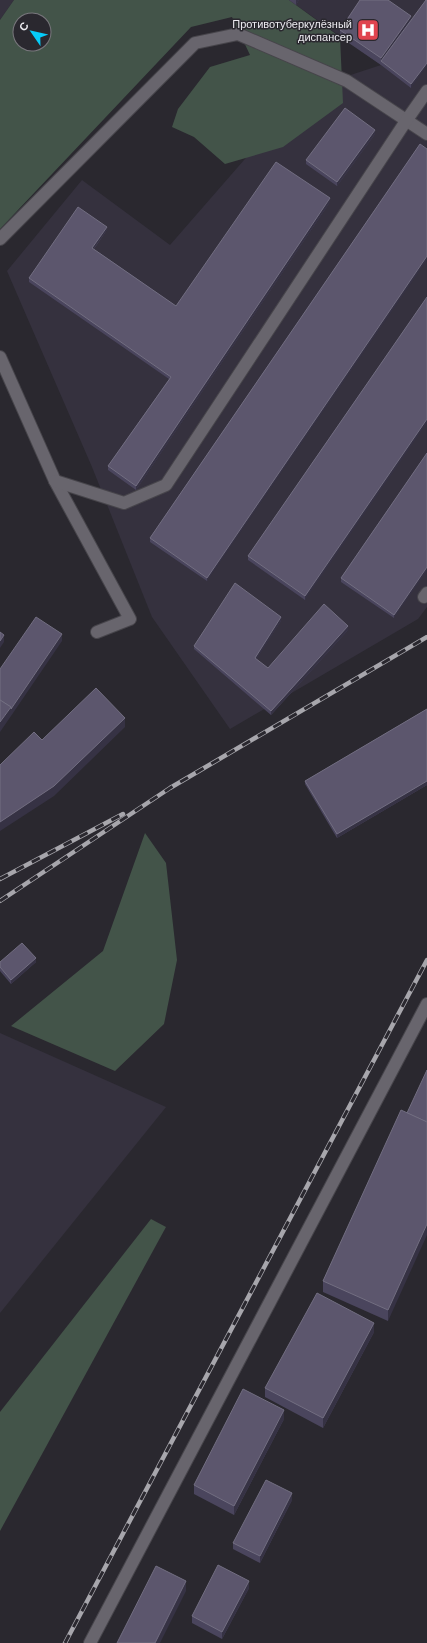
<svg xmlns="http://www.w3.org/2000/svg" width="427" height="1643" font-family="Barlow,sans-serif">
<rect width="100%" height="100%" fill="#2a282f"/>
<g fill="#35313e">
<path d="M0,0h14l-14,20z"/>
<path d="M289,0h138v607l-9,12 -188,110 -78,-112 -60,-150 -85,-196 75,-91 88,65 135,-155 76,-25z"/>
<path d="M0,1033l166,74 -166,206z"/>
</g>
<g fill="#435449" fill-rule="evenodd">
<path d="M14,0h275l51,37 3,66 -60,44 -58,17 -31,-27 -22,-10 6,-18 32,-42 40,-12 -18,-38 -41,10 -191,202v-209zM20,20h24v24h-24z"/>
<path d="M145,833l21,30 11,97 -13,64 -49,47 -104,-45 92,-75z"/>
<path d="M151,1219l15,8 -166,304v-119z"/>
</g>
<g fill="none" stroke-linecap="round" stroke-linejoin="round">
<g stroke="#47454b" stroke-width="14">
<g id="lane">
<path d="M0,239l195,-196 43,-9 109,47 80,53"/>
<path d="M0,357l55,124 75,138 -33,13"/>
<path d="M55,481l69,22 42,-18 240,-364 21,-30"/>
<path d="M424,597l3,-4"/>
<path d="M90,1643l337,-639"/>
</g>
</g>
<use href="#lane" stroke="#68656d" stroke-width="12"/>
<g stroke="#a7a6ac" stroke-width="4.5">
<g id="rail">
<path d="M0,879l123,-65"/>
<path d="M0,901l170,-113 257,-151"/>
<path d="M65,1643l362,-683"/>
</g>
</g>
<use href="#rail" stroke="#2a282f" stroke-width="3" stroke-dasharray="9" stroke-linecap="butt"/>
</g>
<g fill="#4a455d">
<path d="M289,0h10l-3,5z"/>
<path d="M426,0l-15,88 -30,-23 -41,-28v-7l71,-9z"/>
<path d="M375,134l-38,52 -31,-22v-4z"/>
<path d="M420,144l-213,437 -57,-39v-4z"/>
<path d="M330,202l-194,288 -28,-20v-4l61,-87 -140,-97v-4l78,-48 -13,19 82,57z"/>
<path d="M427,297l-122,303 -57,-40v-4z"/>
<path d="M427,453l-33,165 -53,-36v-4z"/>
<path d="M281,621l-25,38 12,9 80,-38 -77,85 -77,-66v-3z"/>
<path d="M427,709v76l-90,53 -32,-54v-3z"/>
<path d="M0,962h36l-25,22 -11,-13z"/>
<path d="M407,1113l-19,208 -65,-29v-11z"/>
<path d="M374,1332l-51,96 -58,-31v-9z"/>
<path d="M284,1419l-50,96 -40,-21v-9z"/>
<path d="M292,1500l-32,63 -27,-14v-6z"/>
<path d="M249,1588l-27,51 -30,-16v-7z"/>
</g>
<g fill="#363244">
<path d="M296,0h3l-3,5z"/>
<path d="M411,16v7l-30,38v-3z"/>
<path d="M427,63v3l-16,22v-4z"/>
<path d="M375,130v4l-38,52v-4z"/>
<path d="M330,198v4l-194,288v-4z"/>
<path d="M107,227v3l-15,21v-3z"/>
<path d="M427,256v4l-220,321v-3z"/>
<path d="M427,419v4l-122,177v-4z"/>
<path d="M427,567v4l-33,47v-3z"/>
<path d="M281,617v4l-26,41v-4z"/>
<path d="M348,626v4l-77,85v-4z"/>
<path d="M62,634v7l-51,75v-7z"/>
<path d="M4,635v7l-4,6v-7z"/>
<path d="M11,707v9l-11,16v-10z"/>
<path d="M125,718v9l-71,69 -54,35v-9z"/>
<path d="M427,781v4l-90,53v-4z"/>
<path d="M36,958v4l-25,22v-4z"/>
<path d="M427,1224v11l-39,86v-11z"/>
<path d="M374,1323v9l-51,96v-10z"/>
<path d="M284,1410v9l-50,96v-9z"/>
<path d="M292,1493v7l-32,63v-7z"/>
<path d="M186,1581v10l-26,52h-5z"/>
<path d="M249,1581v7l-27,51v-7z"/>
</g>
<g fill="#5c566d" stroke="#726e81">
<path d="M360,0h28l23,16 -30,42 -41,-28z"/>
<path d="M426,0h1v63l-16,21 -30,-23z"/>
<path d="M345,108l30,22 -38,52 -31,-22z"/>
<path d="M420,144l7,5v107l-220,322 -57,-40z"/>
<path d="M276,162l54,36 -194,288 -28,-20 63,-89 -142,-99 49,-71 29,20 -15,21 84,58z"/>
<path d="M427,297v122l-122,177 -57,-40z"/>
<path d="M427,453v114l-33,48 -53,-37z"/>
<path d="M235,583l46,34 -26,41 13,10 56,-64 24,22 -77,85 -77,-65z"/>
<path d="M36,617l26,17 -51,75v-2l-11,-7v-31z"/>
<path d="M0,632l4,3 -4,6z"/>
<path d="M96,688l29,30 -71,68 -54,36v-57l34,-33 8,8z"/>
<path d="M0,700l11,7 -11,15z"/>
<path d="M427,709v72l-90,53 -32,-53z"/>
<path d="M22,943l14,15 -25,22 -11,-13v-5z"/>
<path d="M427,1070v52l-20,-9z"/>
<path d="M401,1110l26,12v102l-39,86 -65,-29z"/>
<path d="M317,1293l57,30 -51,95 -58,-30z"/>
<path d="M243,1389l41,21 -50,96 -40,-21z"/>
<path d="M266,1480l26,13 -32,63 -27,-13z"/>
<path d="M218,1565l31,16 -27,51 -30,-16z"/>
<path d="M156,1566l30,15 -31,62h-38z"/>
</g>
<defs>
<g id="hospital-square" transform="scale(1.15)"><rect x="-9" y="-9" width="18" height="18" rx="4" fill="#e0444e" stroke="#2a282f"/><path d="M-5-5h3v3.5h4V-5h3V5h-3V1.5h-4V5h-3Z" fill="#fff"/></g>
</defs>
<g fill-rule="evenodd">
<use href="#hospital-square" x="368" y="30"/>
</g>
<g text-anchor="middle" stroke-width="3" stroke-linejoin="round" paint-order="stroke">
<g font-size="11" fill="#ecebf0" stroke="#2a282f" text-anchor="end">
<text x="352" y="28">Противотуберкулёзный<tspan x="352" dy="13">диспансер</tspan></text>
</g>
</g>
<g transform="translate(32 32) rotate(304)"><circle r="19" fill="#2a282f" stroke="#78767c"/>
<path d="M0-3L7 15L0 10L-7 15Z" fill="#06cbf9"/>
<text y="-6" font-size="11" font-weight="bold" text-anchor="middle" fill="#ecebf0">С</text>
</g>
</svg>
